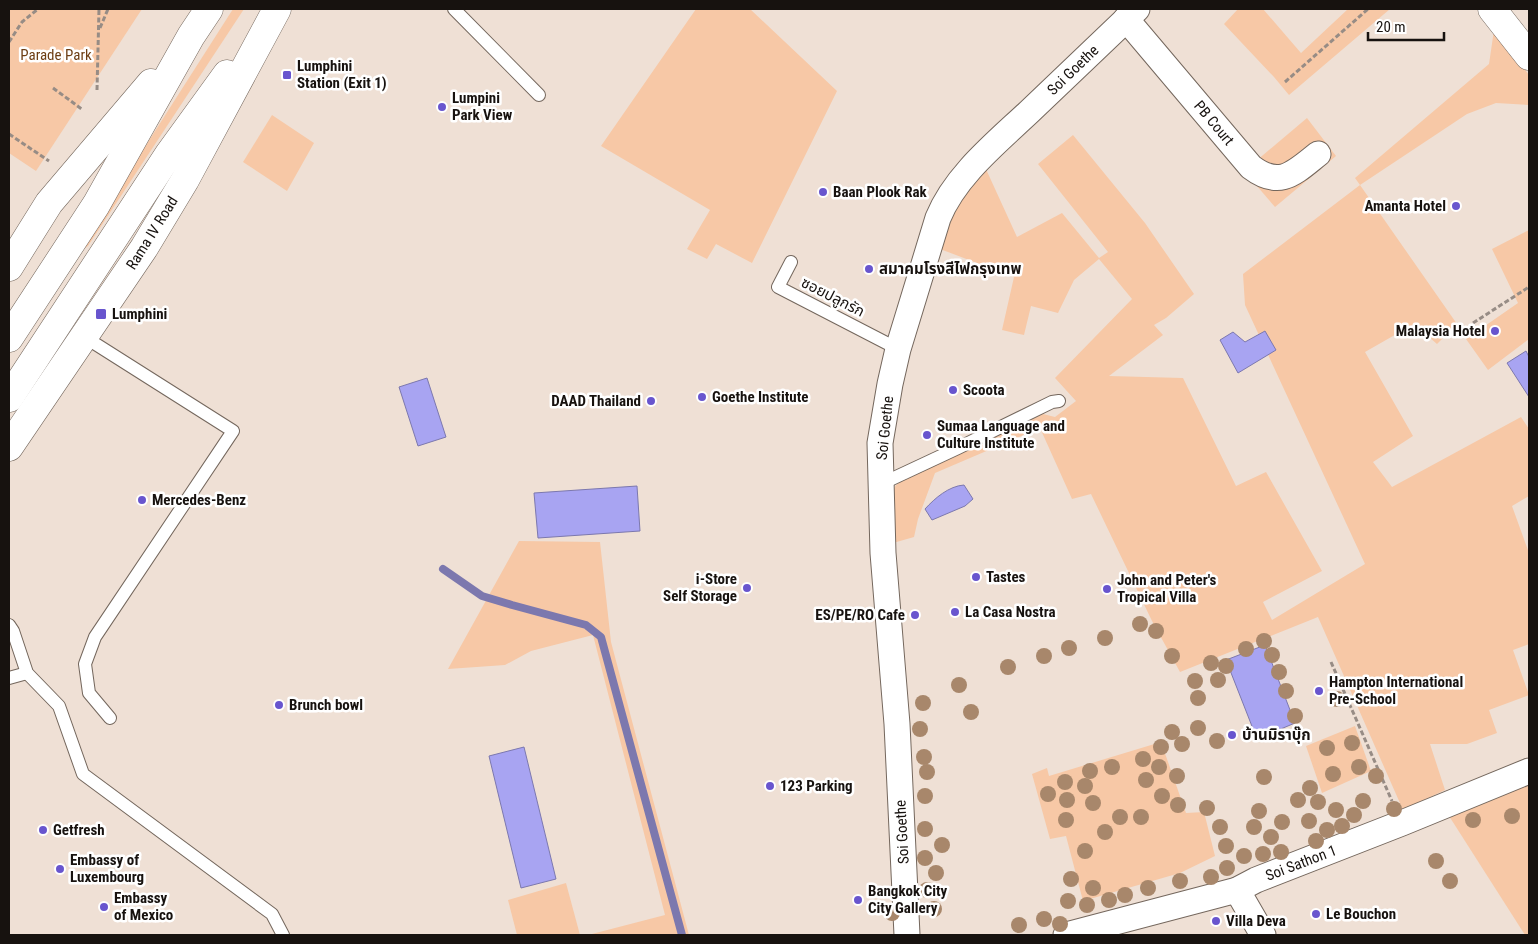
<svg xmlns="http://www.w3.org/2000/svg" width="1538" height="944" font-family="'Roboto Condensed','Noto Sans Thai',sans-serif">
<rect width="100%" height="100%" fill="#efe0d5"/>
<g fill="#f7c8a6">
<path d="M9,9h133l-106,162 -27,-18z"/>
<path d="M233,9h11l-156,237 -6,4h-3z"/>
<path d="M696,9h54l87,82 -85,172 -36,-19 -9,15 -20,-10 23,-39 -109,-64z"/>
<path d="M1238,9h25l38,44 47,-44h42l-101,86 -15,-18 -50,-53z"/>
<path d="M1494,30l35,45v30l-33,-2 -29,11 -107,71 97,139 -20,20 -23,-20 -49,28 48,84 -40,26 19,25 129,-70 8,12v67l-17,10 17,47v91l-16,6 16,45 -40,15 8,23 -30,11h-37l15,46 -42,20 -85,-193 -138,55 -28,-51 -61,-127 -19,5 -32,-71 -105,45 -17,46 -4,18 -21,6 -4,-46 7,-12 12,-9 135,-62 12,3 21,-16 -21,-23 77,-79 -33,-40 -25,21 -16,33 -27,-7 -7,29 -22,-5 12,-53 -74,-28 6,-27 39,-55 32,70 45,-24 37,45 9,-6 -70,-88 35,-29 72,88 49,71 -28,24 -12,7 9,10 -54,41 74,2 53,108 30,-14 56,99 -59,31 9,18 93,-56 -120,-259 -2,-31 117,-89 -5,-7 134,-114z"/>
<path d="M272,115l42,28 -27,48 -44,-29z"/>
<path d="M1307,118l29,38 -61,51 -31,-36z"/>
<path d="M1529,230v109l-41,31 -22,-31 52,-36 -26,-54z"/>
<path d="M519,541l81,1 11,100 78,293h-101l77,-20 -72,-280 -62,16 -26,14 -57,4z"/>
<path d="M1355,726l16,45 -49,22 -16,-47z"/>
<path d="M1161,742l25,71 18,-1 11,44 -35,17 -97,28 -17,-65 -16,3 -18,-65 15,-6 2,8z"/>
<path d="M1529,784v151h-4l-76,-119z"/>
<path d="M566,883l14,52h-63l-9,-35z"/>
</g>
<g fill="#a8a4f2" stroke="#7c78ae">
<path d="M1265,331l11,19 -38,23 -18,-33 13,-8 12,10z"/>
<path d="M1526,351l3,6v40l-22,-34z"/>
<path d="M427,378l19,59 -28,9 -19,-59z"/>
<path d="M964,485l9,14 -8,7 -33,14 -7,-11c10,-11 24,-23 39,-24z"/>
<path d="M637,486l3,45 -102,7 -4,-45z"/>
<path d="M1265,645l30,78 -38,16 -31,-79z"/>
<path d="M524,747l32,132 -35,9 -32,-132z"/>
</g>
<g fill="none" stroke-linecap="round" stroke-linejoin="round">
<path stroke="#7c78ae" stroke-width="8" d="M443,569l39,27 30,9 74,20 15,12 81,298"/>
<g stroke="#74675d" stroke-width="14">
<g id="lane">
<path d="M454,9l85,86"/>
<path d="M791,262l-13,25 120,62"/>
<path d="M83,336l150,95 -138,206 -10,27 4,29 21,25"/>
<path d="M881,484l77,-36 94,-46 7,-1"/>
<path d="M9,625l4,6 14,42 32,33 24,68 189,140 11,21"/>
<path d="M9,678l18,-5"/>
</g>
</g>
<g stroke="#74675d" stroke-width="27">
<g id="street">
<path d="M1126,19l125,148c29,22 43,6 67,-13"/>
<path d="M1237,890l26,45"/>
<path d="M907,935l-10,-211 -14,-171 -3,-110 10,-59 8,-35 40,-131c17,-42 58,-75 91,-106 36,-34 72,-69 108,-103"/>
<path d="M1066,935l171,-45 19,-10 146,-57 127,-52"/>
</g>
</g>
<g stroke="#74675d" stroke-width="29">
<path id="secondary" d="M1492,9l37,47"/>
</g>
<g stroke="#74675d" stroke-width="29">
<g id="primary">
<path d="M9,267l40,-64 102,-120"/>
<path d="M9,338l87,-133 95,-169 18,-27"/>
<path d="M9,398l160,-244 58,-80"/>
<path d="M9,447l135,-199 41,-68 92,-171"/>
</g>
</g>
<g stroke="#978c85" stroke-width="3" stroke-dasharray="5 2.5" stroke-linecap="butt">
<path d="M100,28l8,-19"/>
<path d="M9,42l13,-20 16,-13"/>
<path d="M1285,82l83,-73"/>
<path d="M53,88l30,22"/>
<path d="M97,90l2,-81"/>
<path d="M9,134l40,27"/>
<path d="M1473,323l56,-36"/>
<path d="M1331,662l61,139"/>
</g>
<use href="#lane" stroke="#fff" stroke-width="12"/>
<use href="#street" stroke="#fff" stroke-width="25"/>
<use href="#secondary" stroke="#fff" stroke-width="28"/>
<use href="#primary" stroke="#fff" stroke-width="28"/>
</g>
<g fill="#a8876b">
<circle cx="1140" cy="624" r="8"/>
<circle cx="1156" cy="631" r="8"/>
<circle cx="1105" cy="638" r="8"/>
<circle cx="1264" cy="641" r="8"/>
<circle cx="1069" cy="648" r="8"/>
<circle cx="1246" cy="649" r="8"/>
<circle cx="1272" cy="655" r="8"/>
<circle cx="1044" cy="656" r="8"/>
<circle cx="1172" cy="656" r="8"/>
<circle cx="1211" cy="663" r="8"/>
<circle cx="1226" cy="666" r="8"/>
<circle cx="1008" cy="667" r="8"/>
<circle cx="1279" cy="672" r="8"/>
<circle cx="1218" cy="680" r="8"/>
<circle cx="1195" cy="681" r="8"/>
<circle cx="959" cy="685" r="8"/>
<circle cx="1286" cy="691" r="8"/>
<circle cx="1198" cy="698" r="8"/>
<circle cx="1337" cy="699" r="8"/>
<circle cx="923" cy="703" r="8"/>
<circle cx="971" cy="712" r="8"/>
<circle cx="1295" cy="716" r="8"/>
<circle cx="1198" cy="728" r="8"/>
<circle cx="920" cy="729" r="8"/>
<circle cx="1172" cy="732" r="8"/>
<circle cx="1217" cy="741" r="8"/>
<circle cx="1352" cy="743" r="8"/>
<circle cx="1182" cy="744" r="8"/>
<circle cx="1161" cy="747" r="8"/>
<circle cx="1327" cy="748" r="8"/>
<circle cx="924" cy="757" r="8"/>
<circle cx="1143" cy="759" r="8"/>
<circle cx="1112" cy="767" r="8"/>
<circle cx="1159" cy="767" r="8"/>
<circle cx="1359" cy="767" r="8"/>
<circle cx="1090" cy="771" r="8"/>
<circle cx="927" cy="772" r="8"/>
<circle cx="1333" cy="774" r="8"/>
<circle cx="1177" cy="776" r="8"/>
<circle cx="1376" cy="776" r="8"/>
<circle cx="1264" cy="777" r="8"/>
<circle cx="1146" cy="780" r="8"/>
<circle cx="1065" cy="782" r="8"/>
<circle cx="1085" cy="786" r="8"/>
<circle cx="1310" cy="788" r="8"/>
<circle cx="1048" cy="794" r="8"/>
<circle cx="925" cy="796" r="8"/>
<circle cx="1162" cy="796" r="8"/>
<circle cx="1067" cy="800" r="8"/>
<circle cx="1298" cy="800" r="8"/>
<circle cx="1363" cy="801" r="8"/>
<circle cx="1318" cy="802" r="8"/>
<circle cx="1093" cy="803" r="8"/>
<circle cx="1178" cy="805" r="8"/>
<circle cx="1207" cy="808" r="8"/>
<circle cx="1394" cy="809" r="8"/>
<circle cx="1336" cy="810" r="8"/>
<circle cx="1259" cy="811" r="8"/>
<circle cx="1354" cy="815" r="8"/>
<circle cx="1512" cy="816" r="8"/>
<circle cx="1120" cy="817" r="8"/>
<circle cx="1141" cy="817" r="8"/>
<circle cx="1066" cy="820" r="8"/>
<circle cx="1473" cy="820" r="8"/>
<circle cx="1309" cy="821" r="8"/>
<circle cx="1282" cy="822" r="8"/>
<circle cx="1342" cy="826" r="8"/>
<circle cx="1220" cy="827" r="8"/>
<circle cx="1254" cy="827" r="8"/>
<circle cx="925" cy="829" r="8"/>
<circle cx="1327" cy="830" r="8"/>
<circle cx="1105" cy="832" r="8"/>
<circle cx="1271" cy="837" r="8"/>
<circle cx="1316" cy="841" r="8"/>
<circle cx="942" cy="845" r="8"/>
<circle cx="1226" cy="846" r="8"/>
<circle cx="1085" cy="851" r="8"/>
<circle cx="1281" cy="852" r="8"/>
<circle cx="1263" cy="854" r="8"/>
<circle cx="1244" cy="856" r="8"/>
<circle cx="925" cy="858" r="8"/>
<circle cx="1436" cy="861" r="8"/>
<circle cx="1227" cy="868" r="8"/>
<circle cx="936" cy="873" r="8"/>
<circle cx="1211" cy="877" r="8"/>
<circle cx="1071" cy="879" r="8"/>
<circle cx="1180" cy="881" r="8"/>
<circle cx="1450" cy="881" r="8"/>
<circle cx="1093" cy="888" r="8"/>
<circle cx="1148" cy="888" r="8"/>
<circle cx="927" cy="890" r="8"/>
<circle cx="1125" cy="895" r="8"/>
<circle cx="1109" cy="900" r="8"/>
<circle cx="1068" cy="901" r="8"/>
<circle cx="1087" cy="905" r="8"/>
<circle cx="934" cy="909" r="8"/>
<circle cx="892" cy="913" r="8"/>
<circle cx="1044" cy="919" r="8"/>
<circle cx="1060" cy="924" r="8"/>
<circle cx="1019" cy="925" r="8"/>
</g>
<g fill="#6855ce" stroke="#fff" stroke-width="2">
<rect x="282" y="70" width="10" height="10" rx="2.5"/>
<circle cx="442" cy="107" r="5"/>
<circle cx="823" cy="192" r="5"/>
<circle cx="1456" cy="206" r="5"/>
<circle cx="869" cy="269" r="5"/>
<rect x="95" y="308" width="12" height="12" rx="2.5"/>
<circle cx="1495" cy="331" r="5"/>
<circle cx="953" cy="390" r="5"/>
<circle cx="702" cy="397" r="5"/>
<circle cx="651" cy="401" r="5"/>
<circle cx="927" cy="435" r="5"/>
<circle cx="142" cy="500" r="5"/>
<circle cx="976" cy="577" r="5"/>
<circle cx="747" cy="588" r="5"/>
<circle cx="1107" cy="589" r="5"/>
<circle cx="955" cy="612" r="5"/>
<circle cx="915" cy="615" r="5"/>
<circle cx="1319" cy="691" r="5"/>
<circle cx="279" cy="705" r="5"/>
<circle cx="1232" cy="735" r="5"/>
<circle cx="770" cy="786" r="5"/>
<circle cx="43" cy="830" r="5"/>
<circle cx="60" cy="869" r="5"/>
<circle cx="858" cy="900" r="5"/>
<circle cx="104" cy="907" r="5"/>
<circle cx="1316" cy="914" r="5"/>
<circle cx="1216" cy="921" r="5"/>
</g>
<g text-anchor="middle" stroke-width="5" stroke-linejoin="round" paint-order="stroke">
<g font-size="15" fill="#6d3e14" stroke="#fff">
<text x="56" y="60">Parade Park</text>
</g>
<g font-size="15" font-weight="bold" fill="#17120f" stroke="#fff" text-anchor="start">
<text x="297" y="71">Lumphini<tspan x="297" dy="17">Station (Exit 1)</tspan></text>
<text x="452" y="103">Lumpini<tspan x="452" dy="17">Park View</tspan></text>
<text x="833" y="197">Baan Plook Rak</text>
<text x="1446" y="211" text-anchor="end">Amanta Hotel</text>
<text x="879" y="274">สมาคมโรงสีไฟกรุงเทพ</text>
<text x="112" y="319">Lumphini</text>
<text x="1485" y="336" text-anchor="end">Malaysia Hotel</text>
<text x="963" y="395">Scoota</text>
<text x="712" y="402">Goethe Institute</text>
<text x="641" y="406" text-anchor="end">DAAD Thailand</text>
<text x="937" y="431">Sumaa Language and<tspan x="937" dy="17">Culture Institute</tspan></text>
<text x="152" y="505">Mercedes-Benz</text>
<text x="986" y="582">Tastes</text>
<text x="737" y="584" text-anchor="end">i-Store<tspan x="737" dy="17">Self Storage</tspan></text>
<text x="1117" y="585">John and Peter's<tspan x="1117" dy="17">Tropical Villa</tspan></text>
<text x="965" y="617">La Casa Nostra</text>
<text x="905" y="620" text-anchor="end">ES/PE/RO Cafe</text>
<text x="1329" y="687">Hampton International<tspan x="1329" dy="17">Pre-School</tspan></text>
<text x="289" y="710">Brunch bowl</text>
<text x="1242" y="740">บ้านมิราบุ๊ก</text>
<text x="780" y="791">123 Parking</text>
<text x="53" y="835">Getfresh</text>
<text x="70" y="865">Embassy of<tspan x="70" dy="17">Luxembourg</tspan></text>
<text x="868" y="896">Bangkok City<tspan x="868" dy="17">City Gallery</tspan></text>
<text x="114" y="903">Embassy<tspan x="114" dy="17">of Mexico</tspan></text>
<text x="1326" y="919">Le Bouchon</text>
<text x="1226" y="926">Villa Deva</text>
</g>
<g font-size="15" fill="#17120f" stroke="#fff">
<text transform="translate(1073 70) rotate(-44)" y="5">Soi Goethe</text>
<text transform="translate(1214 123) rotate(50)" y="5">PB Court</text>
<text transform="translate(152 233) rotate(-58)" y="5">Rama IV Road</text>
<text transform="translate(833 297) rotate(27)" y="5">ซอยปลูกรัก</text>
<text transform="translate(885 428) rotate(-84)" y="5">Soi Goethe</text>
<text transform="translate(902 832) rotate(-93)" y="5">Soi Goethe</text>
<text transform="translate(1301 863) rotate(-21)" y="5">Soi Sathon 1</text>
</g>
</g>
<rect width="1538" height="944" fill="none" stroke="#17120f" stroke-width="20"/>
<path d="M1368 32v8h76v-8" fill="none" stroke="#17120f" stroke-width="2.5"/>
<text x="1376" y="32" font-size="15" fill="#17120f" stroke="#ffffff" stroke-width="4" paint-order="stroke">20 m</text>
</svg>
